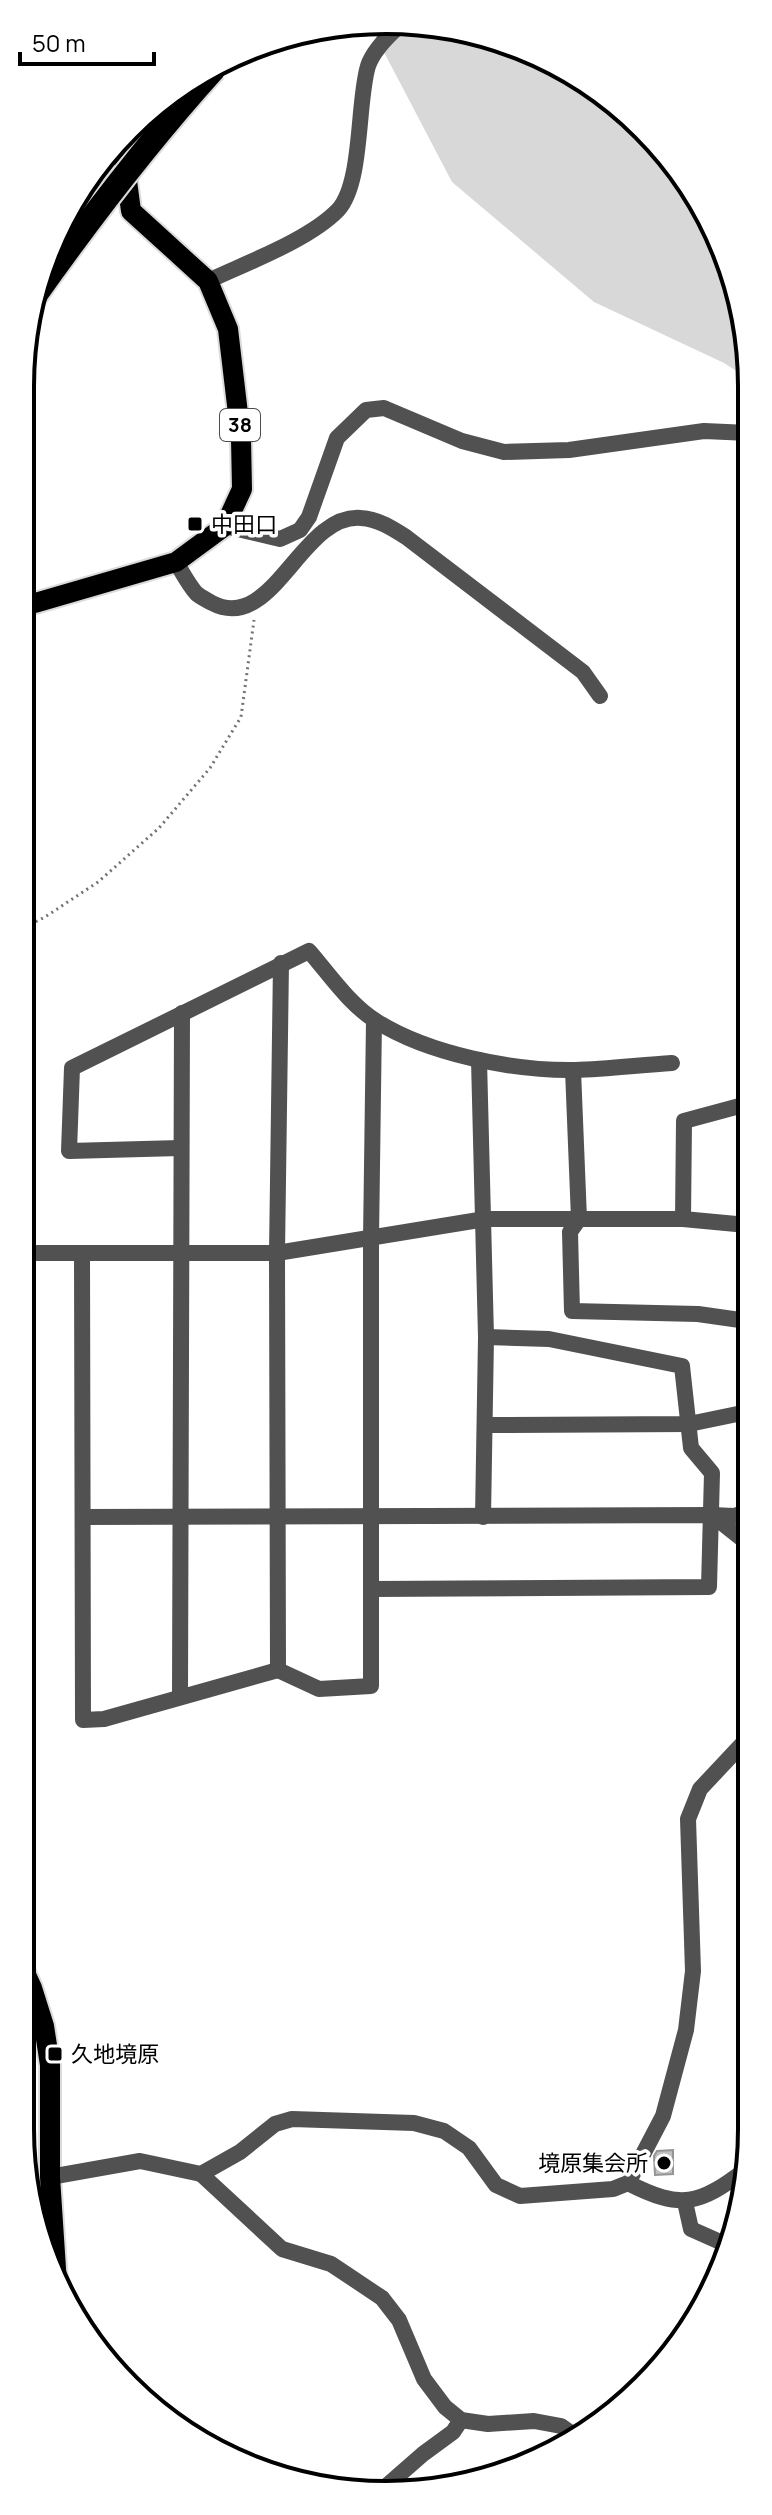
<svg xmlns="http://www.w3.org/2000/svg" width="772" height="2515" font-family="Manrope,'Noto Sans JP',sans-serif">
<rect width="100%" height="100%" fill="#fff"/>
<path fill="#d8d8d8" d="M373,27h85l111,42 92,75 53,81 35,113v41l-25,-16 -130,-61 -142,-120 -77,-147z"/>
<path fill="#c0c0c0" stroke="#959595" stroke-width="2" d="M673,2150v24l-18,1 -1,-19 3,-5z"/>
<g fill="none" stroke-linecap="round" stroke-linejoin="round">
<g stroke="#dbdbdb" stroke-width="24">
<g id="primary">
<path d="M26,603h9l141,-41 49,-36 17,-37 -1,-50 -13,-110 -20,-48 -77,-70 -9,-68"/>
<path d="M21,1964l11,24 12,38 6,39v112l7,107"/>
</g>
</g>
<g stroke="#dbdbdb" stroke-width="28">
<path id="highway" d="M80,188l12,-16"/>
</g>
<path stroke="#737373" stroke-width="3" stroke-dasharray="2 4" stroke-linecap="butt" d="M25,927l20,-10 53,-35 61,-54 51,-60 31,-51 13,-97"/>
<g stroke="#515151" stroke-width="16">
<path d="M208,281c38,-18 101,-41 130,-71 25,-27 19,-108 30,-144 5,-15 19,-29 30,-39"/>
<path d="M225,526l55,13 20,-9 9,-13 28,-79 29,-28 18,-2 78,33 42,11 65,-2 135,-19 45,2"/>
<path d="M176,562c6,10 12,22 20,31 4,4 11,7 16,10 61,32 89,-90 149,-85 17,1 31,10 45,19l177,135 17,24"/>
<path d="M479,1060l7,277 -3,180"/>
<path d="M573,1070l6,149 -9,13 2,79 126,3 49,7"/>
<path d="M180,1148l-111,3 3,-83 237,-117c20,23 40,53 67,70 52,33 137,50 199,49 32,-1 65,-5 97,-7"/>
<path d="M683,1219l1,-98 63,-17"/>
<path d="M23,1253h254l208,-34h198l64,6"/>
<path d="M82,1255l1,465 21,-1 174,-49 41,19 52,-3v-447l3,-219"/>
<path d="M485,1425l204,-1 58,-12"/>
<path d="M712,1515l22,1 12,-4"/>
<path d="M83,1517l629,-2 34,27"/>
<path d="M371,1589l338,-2 3,-114 -21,-25 -9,-82 -133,-27 -63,-2"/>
<path d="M278,1670l-1,-417 4,-290"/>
<path d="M180,1697l2,-684"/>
<path d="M201,2174l81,75 49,15 51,34 17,22 25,59 21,28 16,13 27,4 46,-3 27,5 14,10"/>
<path d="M50,2177l90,-16 61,13 39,-22 35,-28 17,-5 122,4 30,8 25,17 27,37 24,11 93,-7 15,-6 35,-67 23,-86 7,-59 -5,-152 12,-30 46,-49"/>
<path d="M628,2183c53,27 71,22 117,-13"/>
<path d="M685,2202l6,27 36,16"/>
<path d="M383,2489l40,-35 30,-22 8,-12"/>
</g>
<use href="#primary" stroke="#000" stroke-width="20"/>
<use href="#highway" stroke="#000" stroke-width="24"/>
<g stroke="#dbdbdb" stroke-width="28" stroke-linecap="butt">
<path id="highway-bridge" d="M34,297c56,-79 115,-156 180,-228"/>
</g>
<use href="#highway-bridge" stroke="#000" stroke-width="24"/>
</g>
<g fill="#000" stroke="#fff" stroke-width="3">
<rect x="187" y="516" width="16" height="16" rx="4"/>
<rect x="47" y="2046" width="16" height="16" rx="4"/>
<circle cx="664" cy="2163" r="8"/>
</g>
<g text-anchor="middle" stroke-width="7" stroke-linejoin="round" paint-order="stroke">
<rect fill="#fff" stroke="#4c4c4c" stroke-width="2" x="220" y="409" width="40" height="32" rx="6"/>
<g font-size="20" font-weight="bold" fill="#000">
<text x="240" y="432">38</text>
</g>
<g font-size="22" fill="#000" stroke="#fff" text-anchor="start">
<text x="211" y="532">中田口</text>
<text x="71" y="2062">久地境原</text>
<text x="648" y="2171" text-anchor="end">境原集会所</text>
</g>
</g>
<path d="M0 0H772V2515H0ZM386 34H386A352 352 0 0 1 738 386V2129A352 352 0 0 1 386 2481H386A352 352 0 0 1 34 2129V386A352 352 0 0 1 386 34Z" fill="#fff" fill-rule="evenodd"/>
<path fill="none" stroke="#000" stroke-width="4" d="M386 34H386A352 352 0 0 1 738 386V2129A352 352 0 0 1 386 2481H386A352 352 0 0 1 34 2129V386A352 352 0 0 1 386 34Z"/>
<path d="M20 52v12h134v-12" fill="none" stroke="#000000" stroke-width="4"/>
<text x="32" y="52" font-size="24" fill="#000000" stroke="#ffffff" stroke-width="6" paint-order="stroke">50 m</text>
</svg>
